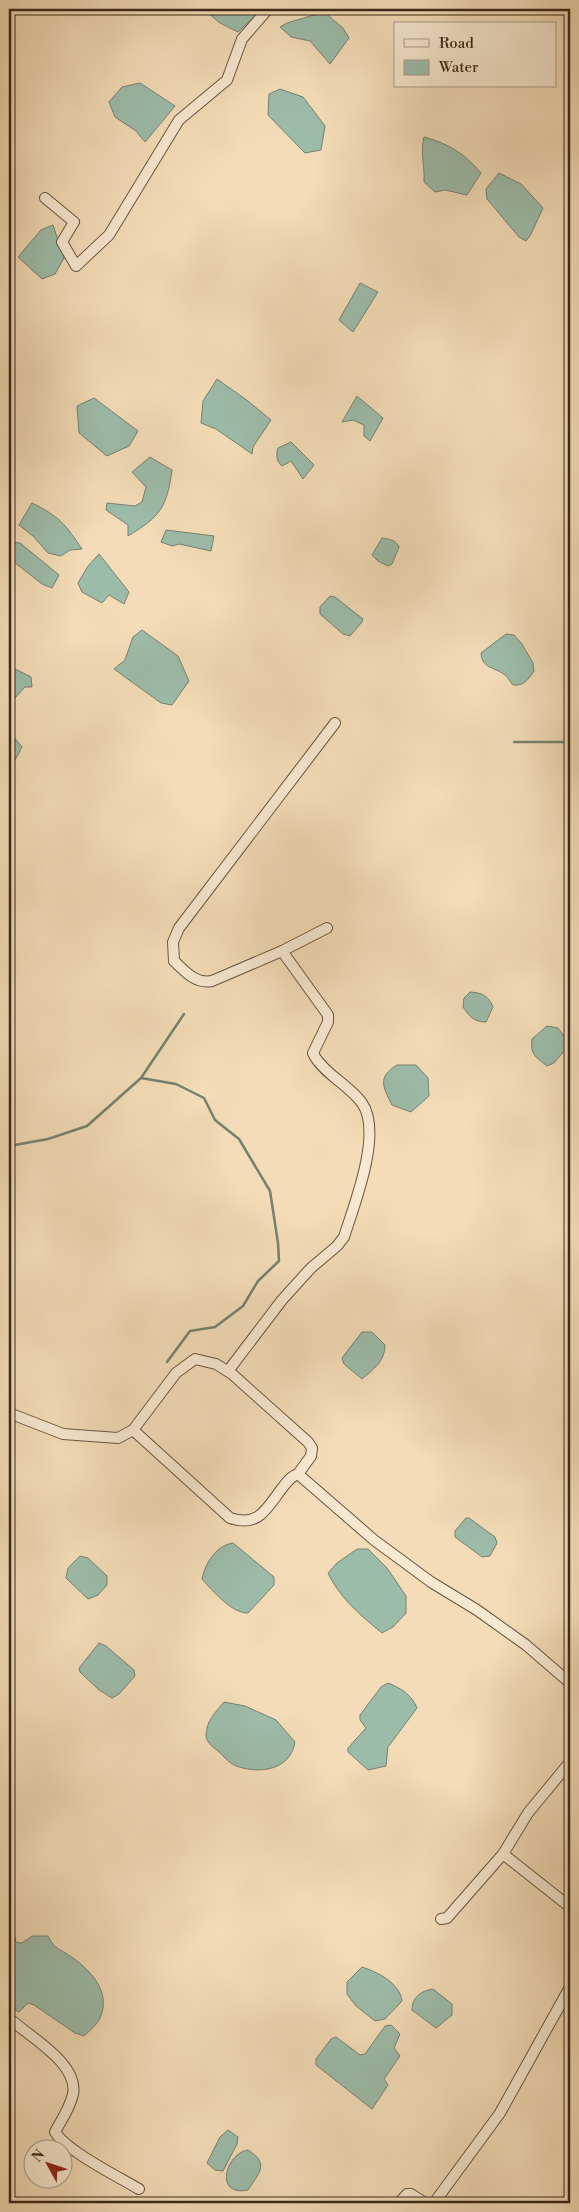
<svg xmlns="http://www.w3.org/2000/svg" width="579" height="2212" font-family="'Libre Bodoni',serif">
<rect width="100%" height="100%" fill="#f3dcb7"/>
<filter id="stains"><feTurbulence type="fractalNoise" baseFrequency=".004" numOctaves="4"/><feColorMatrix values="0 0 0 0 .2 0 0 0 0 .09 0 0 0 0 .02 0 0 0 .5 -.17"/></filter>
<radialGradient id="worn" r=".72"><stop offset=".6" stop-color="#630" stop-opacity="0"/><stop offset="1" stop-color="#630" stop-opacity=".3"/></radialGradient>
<g fill="#9cbcaa" stroke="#758170">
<path d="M203,9h59l-24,23 -18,-9z"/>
<path d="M324,12l19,16 6,10 -19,26 -20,-23 -19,-4 -11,-10 7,-4z"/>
<path d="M140,83l35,23 -30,36 -9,-11 -21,-14 -6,-15 13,-15z"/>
<path d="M280,89l23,8 22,29 -4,24 -16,3 -37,-38 1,-21z"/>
<path d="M424,137c25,7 40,16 57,36l-14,22 -22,-5 -10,2 -11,-10c1,-16 -4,-30 0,-45z"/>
<path d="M499,173l22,11 22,24 -12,26 -5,7 -7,-4 -32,-38 -1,-10z"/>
<path d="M53,225l11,33 -9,16 -13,5 -24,-22 23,-27z"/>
<path d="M360,283l18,9 -25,40 -14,-12z"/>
<path d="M217,379l31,22 23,19 -18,27 -1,7 -36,-25 -15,-6 2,-22z"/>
<path d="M357,396l26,22 -13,23 -6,-5v-11l-11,-5 -11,2z"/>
<path d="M94,398l44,33 -9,15 -22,10 -28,-23 -2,-27z"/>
<path d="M291,442l23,23 -11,14 -12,-18 -9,5c-6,-5 -6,-11 -4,-18z"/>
<path d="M150,457l22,13c-5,37 -12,47 -44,66v-11l-22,-15 1,-7 28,3 7,-4 4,-15 -14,-15z"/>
<path d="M32,503c28,14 33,21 50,46l-12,1 -9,6 -13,-3 -15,-17 -14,-11z"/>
<path d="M166,530l48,6 -3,15 -32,-7 -7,2 -11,-4z"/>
<path d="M382,538c7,1 14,2 17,9l-7,17 -4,2 -10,-5 -6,-6z"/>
<path d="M9,542l11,1 39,32 -7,13 -10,-4 -33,-26z"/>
<path d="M99,554l30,38 -5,12 -15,-9 -7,8 -20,-11 -4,-9 10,-17z"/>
<path d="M330,596l5,1 28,22 -1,3 -12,14 -7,-2 -23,-20v-7z"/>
<path d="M142,630l36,26 11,25 -17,24 -11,-2 -47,-34 11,-9 8,-23z"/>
<path d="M506,634l8,1 8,9 11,19 1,8c-6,9 -10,15 -21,14 -3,-3 -5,-8 -8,-10 -10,-8 -23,-6 -24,-22z"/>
<path d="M15,669l16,8 1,10h-7l-11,12 -5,-2v-10z"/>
<path d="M9,731l13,16 -13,24z"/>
<path d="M470,992c12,1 18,3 23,15l-7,15c-12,0 -16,-5 -23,-15l1,-9z"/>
<path d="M547,1026l11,2 12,16 -16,19 -7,3c-11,-9 -17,-11 -15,-27z"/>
<path d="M397,1065h19l12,13 1,18 -18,16 -19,-7c-9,-18 -15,-28 5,-40z"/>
<path d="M362,1332h10l13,13c0,16 -11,24 -23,34l-18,-15 -2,-6z"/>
<path d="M466,1518h3l26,19 2,6 -7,13 -8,1 -27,-20v-6z"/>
<path d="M233,1543l41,34v8l-26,28c-17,0 -35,-22 -46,-34 3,-16 15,-34 31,-36z"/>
<path d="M357,1549h11l19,19 19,28v17l-13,14 -11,6c-21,-17 -43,-36 -54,-60l9,-10z"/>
<path d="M80,1556l8,2 19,18v9l-9,10 -10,4 -22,-21 2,-10z"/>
<path d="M99,1643l7,3 28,24 1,6 -16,18 -7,4 -13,-8 -19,-18 -1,-4z"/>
<path d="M388,1683c14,6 23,11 29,25l-29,39 -2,19 -18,4 -20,-18v-4l18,-20 -6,-8v-5l21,-28z"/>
<path d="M224,1702l21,4 31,14 19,22c-5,29 -36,32 -59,24 -7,-3 -13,-10 -18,-15 -5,-4 -11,-8 -12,-15 0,-15 9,-23 18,-34z"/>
<path d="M9,1934l7,4 -1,4 7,1 10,-7h16c6,12 8,11 19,18 22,14 45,37 33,64 -3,7 -11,13 -16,18l-9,-3 -41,-28 -6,-2 -9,9 -10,-5z"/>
<path d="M362,1967c15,5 38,16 40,34l-17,18 -10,2 -19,-15 -9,-12v-12z"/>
<path d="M433,1989l19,15v11l-16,13 -24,-18c0,-13 9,-19 21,-21z"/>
<path d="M391,2025l9,9 -6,14 6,8 -16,23 4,6 -16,24 -56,-44v-6l15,-20 5,-2 24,18 5,-1 20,-28z"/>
<path d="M228,2130l10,7 -1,7 -14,27 -8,-1 -8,-7 13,-26z"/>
<path d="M248,2150c22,14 11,23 0,40 -35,7 -22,-37 0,-40z"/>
</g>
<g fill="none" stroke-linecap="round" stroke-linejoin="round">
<g stroke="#758170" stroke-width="2.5">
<path d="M514,742h56"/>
<path d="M141,1078l35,6 28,14 11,22 24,19 31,52 8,52 1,18 -21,20 -15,25 -28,21 -25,4 -23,31"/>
<path d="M9,1146l39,-7 39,-13 54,-48 43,-64"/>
</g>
<g stroke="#685540" stroke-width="12">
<g id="street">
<path d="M45,198l29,24 -12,20 14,24 33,-31 70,-115 48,-40 15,-41 26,-30"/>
<path d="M327,928l-45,23 -70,30c-17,3 -26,-9 -38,-20l-1,-19 6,-14 156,-205"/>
<path d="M228,1371l54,-71 29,-32 26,-22 7,-9c10,-32 39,-104 18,-134 -13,-18 -36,-28 -47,-46l-2,-4 15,-31v-7l-46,-64"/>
<path d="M9,1413l54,21 55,4 15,-8 43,-57 19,-14 21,5 16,10 76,68 4,6 -1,8 -13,18"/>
<path d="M133,1430l97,88c30,10 37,-11 53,-31 5,-6 8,-11 15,-13l76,66 57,42 46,28 49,35 44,38"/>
<path d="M570,1762l-42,51 -25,41 67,53"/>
<path d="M441,1919l6,-1 56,-64"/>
<path d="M9,2018c19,18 70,45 64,76 -3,14 -11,25 -18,38 13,20 62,44 84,57"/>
<path d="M399,2203l8,-9h4l14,9"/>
<path d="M434,2203l66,-90 70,-126"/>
</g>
</g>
<use href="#street" stroke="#f7e8d0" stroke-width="10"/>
</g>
<rect width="579" height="2212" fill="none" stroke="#f3dcb7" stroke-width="30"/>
<rect x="10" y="10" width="559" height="2192" fill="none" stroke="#3a2819" stroke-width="2.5"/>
<rect x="15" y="15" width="549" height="2182" fill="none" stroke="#3a2819"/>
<rect x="394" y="22" width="162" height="65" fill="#f7e8d0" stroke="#ab9b87"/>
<rect x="404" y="39" width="25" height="8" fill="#f7e8d0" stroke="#ab9b87"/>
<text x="439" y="48" font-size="15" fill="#3a2819">Road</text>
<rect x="404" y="60" width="25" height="15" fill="#9cbcaa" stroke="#ab9b87"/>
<text x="439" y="72" font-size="15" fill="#3a2819">Water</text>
<g transform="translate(48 2164) rotate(310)"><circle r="24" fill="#f7e8d0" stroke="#ab9b87"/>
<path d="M0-4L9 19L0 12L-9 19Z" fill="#8f2418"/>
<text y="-8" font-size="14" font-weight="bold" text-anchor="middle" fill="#3a2819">N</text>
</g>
<rect width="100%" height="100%" filter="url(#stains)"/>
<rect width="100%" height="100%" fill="url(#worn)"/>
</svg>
